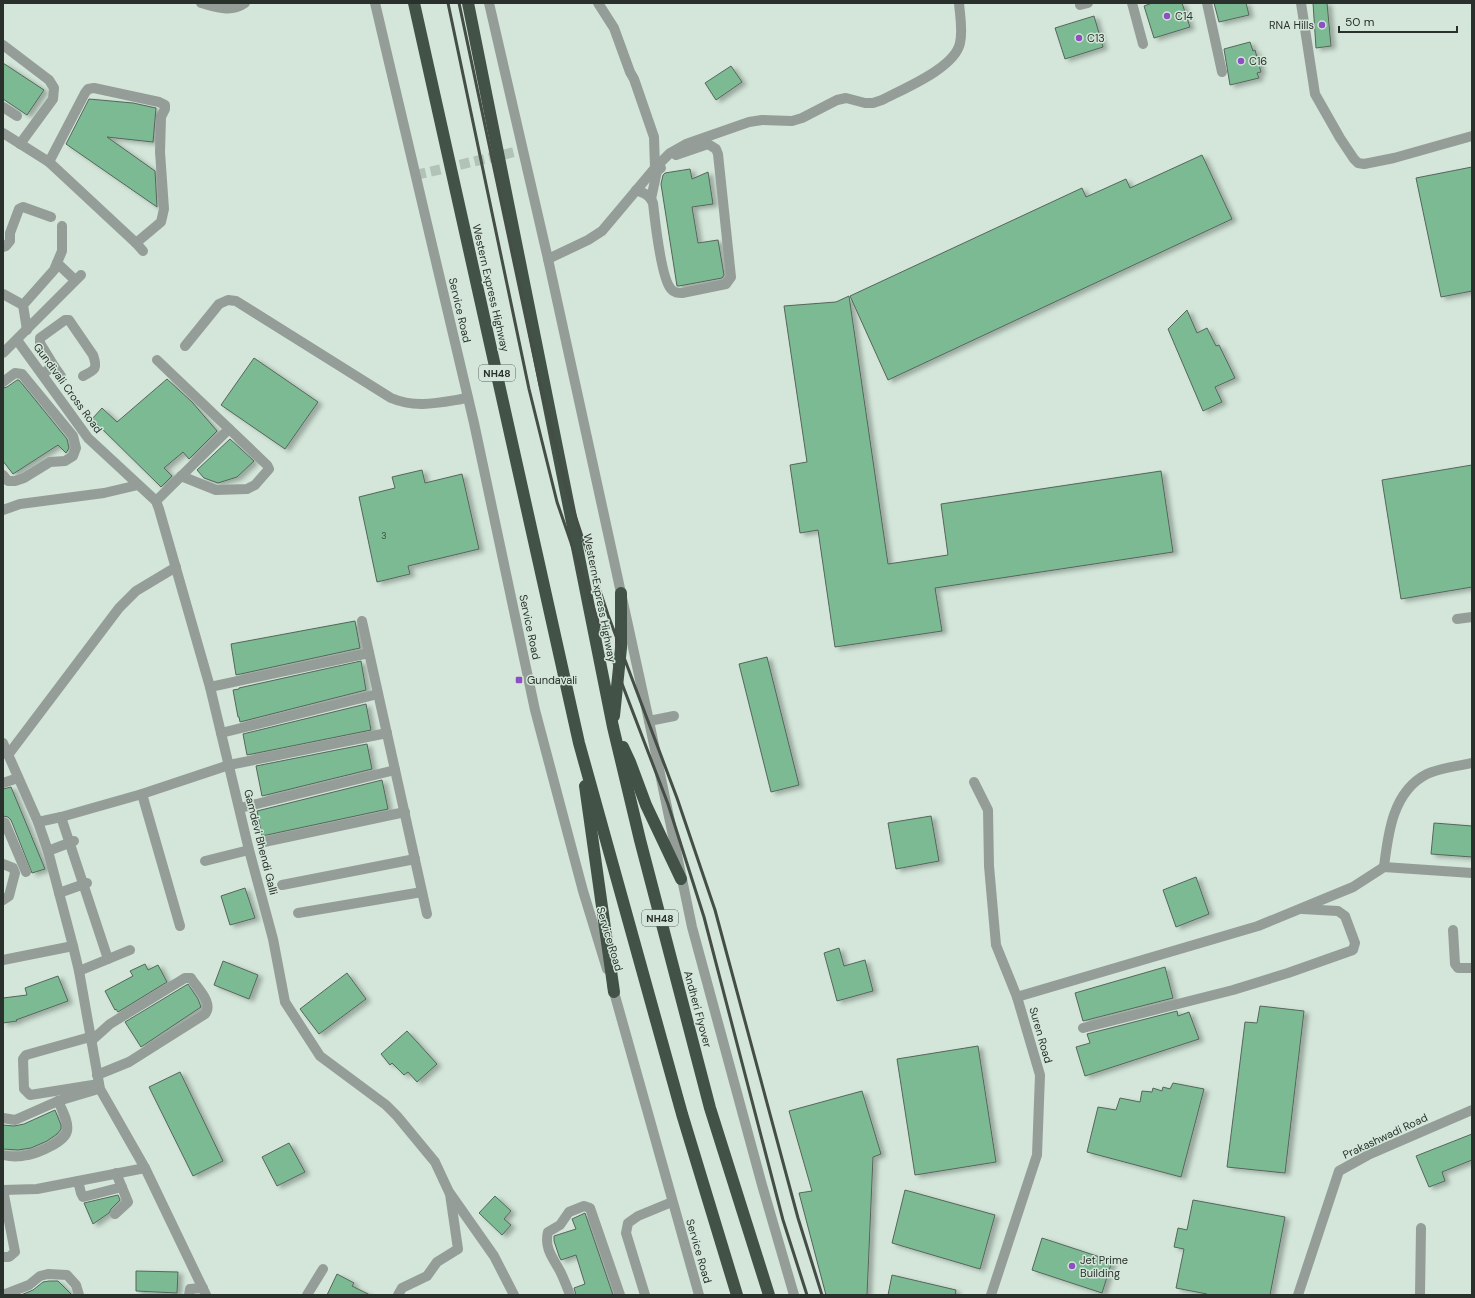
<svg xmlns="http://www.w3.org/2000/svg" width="1475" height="1298" font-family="'DM Sans',sans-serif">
<defs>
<filter id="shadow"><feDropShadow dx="4.5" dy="2.5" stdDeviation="2" flood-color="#0004"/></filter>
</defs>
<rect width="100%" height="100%" fill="#d3e6d9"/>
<g fill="#7cba93" stroke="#56665b" filter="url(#shadow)">
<path d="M1152,3h30l8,24 -36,11 -10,-32z"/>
<path d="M1214,3h32l3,12 -30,7z"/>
<path d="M1313,3h14l4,43 -15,2z"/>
<path d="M1094,16l9,31 -38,12 -10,-31z"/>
<path d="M1250,42l3,9 2,-1 6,22 -4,1 2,5 -29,7 -6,-36z"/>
<path d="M3,63l41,27 -17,25 -24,-16z"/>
<path d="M731,66l11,16 -26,18 -11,-17z"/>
<path d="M89,99l44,4 23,5 -3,34 -46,-5 48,34 2,36 -91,-63z"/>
<path d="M1202,155l30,64 -344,161 -38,-84 232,-108 4,9 40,-18 4,9z"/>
<path d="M1472,167v124l-31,6 -25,-119z"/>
<path d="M690,169l2,10 16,-7 5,32 -21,3 6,36 20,-3 6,35 -2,3 -43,8h-2l-16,-102 2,-9 2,-2z"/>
<path d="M849,296l39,268 60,-9 -7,-51 220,-33 12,81 -238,36 7,43 -107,16 -17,-117 -18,3 -10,-68 17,-3 -23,-156 52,-4z"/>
<path d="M1187,310l10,23 10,-5 9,18 3,-1 16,33 -20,9 7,15 -19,9 -35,-82z"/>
<path d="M254,358l64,44 -33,47 -64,-44z"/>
<path d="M167,379l25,23 25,29 -28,28 -6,-7 -19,16 8,8 -11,11 -69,-68 10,-11 15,14z"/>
<path d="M17,380h2l48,59 2,9 -3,5 -8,-8 -45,29 -10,-13v-73l4,-1z"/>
<path d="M230,439l24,22 -17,16 -19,6 -14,-5 -7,-8z"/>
<path d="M1472,465v122l-71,12 -19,-119z"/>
<path d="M422,470l3,13 37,-9 17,75 -71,17 2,8 -33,8 -18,-85 36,-9 -3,-11z"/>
<path d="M355,621l5,27 -124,27 -5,-31z"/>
<path d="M767,657l32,128 -28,7 -32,-128z"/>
<path d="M361,661l5,29 -126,32 -1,-5h-1l-5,-27 6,-1v-1z"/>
<path d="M366,704l5,26 -124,25 -4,-21z"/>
<path d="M367,744l5,25 -110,27 -6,-30z"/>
<path d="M382,780l6,29 -126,27 -5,-25z"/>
<path d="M11,787l34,82 -13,4 -21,-53 -3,-3 -5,-1v-27z"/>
<path d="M931,816l8,45 -43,8 -8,-46z"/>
<path d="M1434,823l38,3v31l-41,-3z"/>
<path d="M1196,877l13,37 -33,13 -13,-37z"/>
<path d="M245,888l10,30 -25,7 -9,-29z"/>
<path d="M839,948l5,18 21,-6 8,31 -36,10 -13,-48z"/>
<path d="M223,961l35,14 -9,24 -35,-14z"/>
<path d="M145,964l3,6 10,-5 9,17 -49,30 -2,-3 -1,1 -10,-19 28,-15 -3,-5z"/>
<path d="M1165,967l8,31 -90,23 -8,-28z"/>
<path d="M347,973l19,26 -47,35 -19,-25z"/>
<path d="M58,976l10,25 -52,19 1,1 -14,2v-25l24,-3 -2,-7z"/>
<path d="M188,984l10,15 3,8 -60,40 -16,-25z"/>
<path d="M1260,1006l44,5 -19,162 -58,-6 18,-145 12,1z"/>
<path d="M1177,1011l1,5 11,-4 10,27 -114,37 -9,-29 14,-4 -3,-9z"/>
<path d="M407,1031l30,33 -20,18 -9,-10 -4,3 -12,-12 -2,2 -9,-11z"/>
<path d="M978,1046l18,116 -81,13 -18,-116z"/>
<path d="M180,1072l43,89 -30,15 -44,-89z"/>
<path d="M1173,1083l31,6 -23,88 -94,-25 11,-45 18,3 4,-12 20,4 2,-11 10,1 1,-4 9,3 1,-4 7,2z"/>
<path d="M862,1091l19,63 -8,3 -6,138h-41l-27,-102 13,-2 -23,-80z"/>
<path d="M55,1110l6,15v4l-4,5 -10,7 -16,7 -13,2 -15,-1v-24l11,1 10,-2z"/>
<path d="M1472,1134v26l-30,12 3,9 -16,6 -13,-31z"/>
<path d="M289,1143l16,29 -28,14 -15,-29z"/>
<path d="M905,1190l90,25 -15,54 -88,-26z"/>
<path d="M118,1195l2,5 -9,9 -2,4 -16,11 -9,-21z"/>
<path d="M495,1196l16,15 -7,8 7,6 -9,10 -23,-22z"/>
<path d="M1193,1200l92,17 -15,78h-63v-1l-31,-6 8,-39 -10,-2 4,-19 9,2z"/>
<path d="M585,1213l28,82h-37l-2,-7 11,-4 -9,-29 -15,5 -2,-4 -5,-15v-5l22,-7 -4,-10z"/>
<path d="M1042,1238l70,23 -10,32 -70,-23z"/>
<path d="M136,1271l42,1 -1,21 -41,-2z"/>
<path d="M337,1274l17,9 -2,3 18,9h-43z"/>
<path d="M892,1275l64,15 -1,5h-67z"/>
<path d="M49,1281h9l14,14h-51l12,-5 10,-8z"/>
</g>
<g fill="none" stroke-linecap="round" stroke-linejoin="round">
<path stroke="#b1c2b6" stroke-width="10" stroke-dasharray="10 5" stroke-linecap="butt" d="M416,175l107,-25"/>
<g stroke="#959d98" stroke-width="10">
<path d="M201,3c15,4 30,10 44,0"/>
<path d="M375,3l99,420 61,287 48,181 24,78"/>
<path d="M489,3l59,256 101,462 43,206 70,258 32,110"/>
<path d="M598,3l16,25 16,44 4,7 20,58 1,31"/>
<path d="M1132,3l11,41"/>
<path d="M1207,3l15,69"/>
<path d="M1301,3l14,91 25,44 14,21 4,4 6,1 30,-6 78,-22"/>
<path d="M1080,5l8,-2"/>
<path d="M3,45l46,35 5,8 -1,11 -33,45"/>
<path d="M3,107l14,9"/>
<path d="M3,133l46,29 87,81 7,8"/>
<path d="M49,162l36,-69 3,-4 6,-1 65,14 6,3v4l-4,8 -1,35 4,57 -3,13 -25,21"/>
<path d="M636,190c8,3 14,5 17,13 2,18 8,75 18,86 3,4 7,4 11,4l44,-9 5,-7 -13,-123 -2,-5 -8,-5 -32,11"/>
<path d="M651,199l6,-28 4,-3"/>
<path d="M3,247l3,-1 4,-5v-8l9,-24 4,-2 28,10"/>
<path d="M548,259l40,-19 14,-9 53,-63 15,-15 16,-9 63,-22 13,-2 30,1 10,-3 35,-18 9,-2 19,5h8l9,-3c21,-11 73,-32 78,-57 3,-13 0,-27 -1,-40"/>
<path d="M57,263l18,17"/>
<path d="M3,294l20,11"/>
<path d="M27,330l-4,-25 31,-35 8,-19v-25"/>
<path d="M17,340l71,98 68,63 3,8 51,178 39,163 24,89 12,63 35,54 66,49 11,11 38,46 14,30 45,64 20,39"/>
<path d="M185,346l34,-42 9,-4 8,1 155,97c26,11 50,4 77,0"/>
<path d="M3,353l78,-78"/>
<path d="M157,360l110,105 2,4 -14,16 -8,4 -31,1 -35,-14"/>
<path d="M54,366l-14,-23v-5l25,-18h4l24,35c5,14 2,15 -10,21"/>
<path d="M42,374l12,-8 7,10"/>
<path d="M3,382l12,-9 7,1 51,62 3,12 -3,8 -8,5 -15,1 -26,16 -9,3h-7l-5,-6"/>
<path d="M156,501l73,-72"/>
<path d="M3,510l17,-6 84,-11 34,-8"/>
<path d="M1457,619l15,-2"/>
<path d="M362,621l65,293"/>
<path d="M210,687l159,-34"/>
<path d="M649,721l25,-5"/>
<path d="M221,733l157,-39"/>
<path d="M3,743l35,79 10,29 25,95"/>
<path d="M8,755l111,-147 17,-17 40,-24"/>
<path d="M974,782l14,28 1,56 7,79 21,52 23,78 -3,80 -46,140"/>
<path d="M3,783l15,-5"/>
<path d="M240,808l155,-38"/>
<path d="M61,817l47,142"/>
<path d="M3,822l2,1 21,49"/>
<path d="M38,822l23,-5 81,-23"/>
<path d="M264,842l141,-30"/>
<path d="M48,851l26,-10"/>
<path d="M205,861l44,-11"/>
<path d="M3,864l10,4 2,5 -6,23 -6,4"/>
<path d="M1384,867c4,-34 9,-76 43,-93 10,-5 34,-9 45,-11"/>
<path d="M282,885l133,-26"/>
<path d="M59,893l28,-10"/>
<path d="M298,913l124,-21"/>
<path d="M180,926l-38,-132 87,-29 158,-32"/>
<path d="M1453,930l2,34 3,4h14"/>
<path d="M3,960l70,-14 6,25 21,118 45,79 61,127"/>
<path d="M79,971l51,-21"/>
<path d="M612,985l87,310"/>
<path d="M1017,997l241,-71 95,-39 31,-20 88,6"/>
<path d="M1083,1028l150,-38 55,-17 65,-23 2,-7 -10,-27 -7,-5 -36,-2"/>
<path d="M90,1037l-64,18 -3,4 1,30 6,6 69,-11"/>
<path d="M91,1041l19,-17 75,-46h6c6,10 23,25 14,36l-76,48 -32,13"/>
<path d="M3,1118l12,2 43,-19 37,-11"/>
<path d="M3,1155c8,2 17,2 25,0 10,-2 37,-13 39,-24 2,-9 -5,-21 -9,-30"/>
<path d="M78,1181l3,12 2,4 39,-10"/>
<path d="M3,1190l34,-1 108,-21"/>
<path d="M115,1214l13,-12 -12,-29"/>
<path d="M3,1257h6l6,-5 -12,-62"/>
<path d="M3,1295l26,-10 11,-9 8,-2 19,1 9,10 3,10"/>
<path d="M189,1295l1,-6 13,-1"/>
<path d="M307,1295l16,-26"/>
<path d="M398,1295l4,-7 25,-12 10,-14 21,-13 -8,-55"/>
<path d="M570,1295c-3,-8 -6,-16 -10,-24 -7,-13 -16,-23 -12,-39l12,-7 9,-13 15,-6 6,2 30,87"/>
<path d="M645,1295l-19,-62 2,-10 10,-7 34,-14"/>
<path d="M1298,1295l41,-124 29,-16 104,-45"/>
<path d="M1420,1295l1,-67"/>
</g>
<g stroke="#425247" stroke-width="12">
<path d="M414,3l165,740 103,371 55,181"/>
<path d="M468,3l145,724 27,113 70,268 59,187"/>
<path d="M614,716l7,-68v-55"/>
<path d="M623,747l7,15 16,43 35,74"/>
<path d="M585,786l29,206"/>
</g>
<g stroke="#444d46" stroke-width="3">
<path d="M448,3l81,386 28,113 41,119 70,183 36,113 79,303 24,75"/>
<path d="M459,3l81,382 29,112 39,118 69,183 38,112 83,308 24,77"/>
</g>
</g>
<g fill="#8e4fc5" stroke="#d3e6d9" stroke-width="1.5">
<circle cx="1167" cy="16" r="4"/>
<circle cx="1322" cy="25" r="4"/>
<circle cx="1079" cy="38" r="4"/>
<circle cx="1241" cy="61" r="4"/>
<rect x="515" y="676" width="8" height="8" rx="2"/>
<circle cx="1072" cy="1266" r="4"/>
</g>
<g text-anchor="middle" stroke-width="3" stroke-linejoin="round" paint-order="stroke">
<g font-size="9" fill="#3e5346">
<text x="384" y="539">3</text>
</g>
<g fill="#d3e6d9" stroke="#5d6760" stroke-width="1">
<rect x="479" y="365" width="36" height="16" rx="3"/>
<rect x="642" y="910" width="36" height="16" rx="3"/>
</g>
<g font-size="10" font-weight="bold" fill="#2a312c">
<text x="497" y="377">NH48</text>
<text x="660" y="922">NH48</text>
</g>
<g font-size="11" fill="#2a312c" stroke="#d3e6d9" text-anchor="start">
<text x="1175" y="20">C14</text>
<text x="1314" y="29" text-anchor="end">RNA Hills</text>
<text x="1087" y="42">C13</text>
<text x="1249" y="65">C16</text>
<text x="527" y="684">Gundavali</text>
<text x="1080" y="1264">Jet Prime<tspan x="1080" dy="13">Building</tspan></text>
</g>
<g font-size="11" fill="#2a312c" stroke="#d3e6d9">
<text transform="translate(491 288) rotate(77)" y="4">Western Express Highway</text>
<text transform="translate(460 310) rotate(77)" y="4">Service Road</text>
<text transform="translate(68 388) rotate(54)" y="4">Gundivali Cross Road</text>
<text transform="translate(600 598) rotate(79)" y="4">Western Express Highway</text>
<text transform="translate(530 627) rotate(78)" y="4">Service Road</text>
<text transform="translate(261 842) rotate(76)" y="4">Gamdevi Bhendi Galli</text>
<text transform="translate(610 939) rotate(73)" y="4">Service Road</text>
<text transform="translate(698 1009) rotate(75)" y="4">Andheri Flyover</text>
<text transform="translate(1041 1035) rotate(74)" y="4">Suren Road</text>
<text transform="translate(1385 1136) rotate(-25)" y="4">Prakashwadi Road</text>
<text transform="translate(699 1251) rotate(74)" y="4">Service Road</text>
</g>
</g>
<rect width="1475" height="1298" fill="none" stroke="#2a312c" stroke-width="8"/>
<path d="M1339 26v6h118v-6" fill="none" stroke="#2a312c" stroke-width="2"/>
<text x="1345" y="26" font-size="12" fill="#2a312c" stroke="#d3e6d9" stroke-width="3" paint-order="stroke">50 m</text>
</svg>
